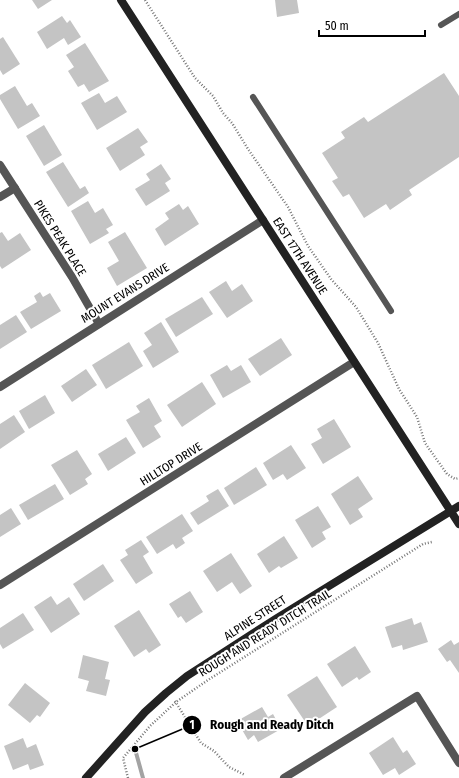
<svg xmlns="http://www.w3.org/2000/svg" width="459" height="778" font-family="'Fira Sans Condensed',sans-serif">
<rect width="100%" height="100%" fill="#fff"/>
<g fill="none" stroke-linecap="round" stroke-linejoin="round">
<path stroke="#a3a3a3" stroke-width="4" d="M135,749l8,29"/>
</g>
<g fill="#c4c4c4">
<path d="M32,0h20l-14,9z"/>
<path d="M275,0h22l2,13 -22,4z"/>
<path d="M62,16l5,7 3,-3 11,17 -13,8 -4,-7 -17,11 -10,-17z"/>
<path d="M3,37l17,27 -17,11 -3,-5v-31z"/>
<path d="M85,43l24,38 -20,11 -5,-8 -6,3 -10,-16 6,-4 -8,-12z"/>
<path d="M444,73l15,23v61l-50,33 3,5 -22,15 -4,-6 -22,14 -15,-24 -6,3 -11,-16 6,-3 -16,-25 23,-15 -4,-6 23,-15 4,5z"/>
<path d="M15,86l12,20 5,-3 8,13 -22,13 -18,-30v-4z"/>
<path d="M99,93l6,10 12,-7 10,16 -30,18 -16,-27z"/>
<path d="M44,125l18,30 -18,11 -18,-30z"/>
<path d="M138,128l10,14 -8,5 5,8 -25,16 -14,-23z"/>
<path d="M63,162l17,27 5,-3 4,7 -21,14 -22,-35z"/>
<path d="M161,164l10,15 -6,4 5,8 -24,15 -11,-17 15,-9 -4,-6z"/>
<path d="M88,201l7,12 8,-5 10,17 -7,4 3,4 -19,11 -19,-33z"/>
<path d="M179,204l4,6 5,-4 11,18 -34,22 -10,-17 14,-10 -4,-6z"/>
<path d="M2,232l6,9 12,-8 11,17 -29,19 -2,-3v-33z"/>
<path d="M125,232l22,36 -30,18 -10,-18 12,-7 -11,-19z"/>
<path d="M226,281l6,10 10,-7 11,17 -26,17 -18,-26z"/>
<path d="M40,292l3,5 7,-4 11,18 -30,18 -11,-17 17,-10 -3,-6z"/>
<path d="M202,297l11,17 -37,23 -11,-18z"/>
<path d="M16,315l11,17 -27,17v-24z"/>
<path d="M161,322l18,30 -26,16 -10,-17 9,-6 -8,-12z"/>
<path d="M281,338l11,17 -32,21 -12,-17z"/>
<path d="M129,342l14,24 -37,23 -14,-24z"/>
<path d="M227,365l4,6 10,-6 10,17 -28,16 -13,-23z"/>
<path d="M86,369l11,16 -25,17 -11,-16z"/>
<path d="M202,382l14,22 -34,23 -15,-22z"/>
<path d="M45,395l10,18 -26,16 -10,-18z"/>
<path d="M149,398l13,23 -8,5 7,11 -18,11 -17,-28 14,-8 -4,-6z"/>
<path d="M14,415l11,17 -25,17v-25z"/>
<path d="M334,419l17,28 -28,17 -12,-20 11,-6 -5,-9z"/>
<path d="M126,437l10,16 -28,18 -10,-17z"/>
<path d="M291,445l15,23 -19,12 -4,-6 -10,6 -10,-17z"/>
<path d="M77,450l15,24 -7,5 3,5 -18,11 -19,-30z"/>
<path d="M256,467l11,18 -33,20 -10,-17z"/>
<path d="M358,476l15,23 -15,10 5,8 -13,8 -19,-31z"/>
<path d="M55,484l9,15 -36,21 -9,-15z"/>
<path d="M218,489l11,17 -31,19 -8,-12 19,-12 -3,-5z"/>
<path d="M318,506l13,21 -9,5 4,7 -14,9 -17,-28z"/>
<path d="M11,508l10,16 -21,13v-22z"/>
<path d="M182,514l11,17 -11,7 3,5 -9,6 -3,-5 -16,10 -11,-17z"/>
<path d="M284,536l14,22 -17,10 -2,-2 -10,7 -12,-19z"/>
<path d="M141,540l8,12 -6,4 10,17 -17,11 -16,-24 8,-5 -3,-5z"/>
<path d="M231,553l21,33 -12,8 -8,-12 -15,10 -14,-21z"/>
<path d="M103,564l11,17 -30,20 -11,-17z"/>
<path d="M190,591l13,21 -17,11 -5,-7 -3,2 -9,-14z"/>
<path d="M51,596l6,9 12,-8 11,17 -29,19 -17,-26z"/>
<path d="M139,610l22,35 -12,8 -3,-4 -12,8 -20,-31z"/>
<path d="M23,613l11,17 -31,19 -3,-5v-16z"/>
<path d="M412,618l2,7 7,-3 7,20 -25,8 -1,-5 -10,3 -7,-21z"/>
<path d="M451,640l3,5 5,-3v31l-9,-13 -3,2 -9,-13z"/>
<path d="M355,646l16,26 -12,8 -2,-3 -15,10 -15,-23z"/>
<path d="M83,655l26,7 -4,17 5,1 -4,16 -20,-5 3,-10 -11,-3z"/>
<path d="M317,676l20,31 -29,19 -21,-31z"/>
<path d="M25,683l25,20 -10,14 -3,-2 -7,8 -22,-18z"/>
<path d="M262,707l6,10 5,-3 8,15 -23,13 -4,-7 -6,5 -11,-19z"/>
<path d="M393,737l10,16 4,-3 9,14 -17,11 -4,-7 -12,7 -14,-22z"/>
<path d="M23,738l4,10 9,-4 8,21 -14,5 -2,-6 -15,6 -9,-24z"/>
</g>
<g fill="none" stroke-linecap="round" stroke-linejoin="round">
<g stroke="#777" stroke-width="2.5" stroke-dasharray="1 2" stroke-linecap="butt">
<path d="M145,0l50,78 18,18 10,17 9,10 16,26 40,58 20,39 23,33 25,28 22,36 21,46 18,28 8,26 22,31 8,5 4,-1"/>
<path d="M175,701l26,42 13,8 15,16 16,8"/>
<path d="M128,778l-5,-20 27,-32 26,-24 32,-22 215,-136 9,-2"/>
</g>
<g stroke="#555" stroke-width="6">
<path d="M441,25l18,-11"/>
<path d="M253,97l138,214"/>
</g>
<g stroke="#555" stroke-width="8">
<path d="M0,165l72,112 27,47"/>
<path d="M0,197l15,-9"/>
<path d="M0,387l263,-167"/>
<path d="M0,585l354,-223"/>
<path d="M284,778l133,-82 42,67"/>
</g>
<g stroke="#222" stroke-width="8">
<path d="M121,0l338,524"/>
<path d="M86,778l59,-66 21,-19 21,-17 90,-58 182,-112"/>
</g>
</g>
<g text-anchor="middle" stroke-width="4" stroke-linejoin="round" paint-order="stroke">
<g font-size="12" fill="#000" stroke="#fff">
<text transform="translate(60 238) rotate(58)" y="4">PIKES PEAK PLACE</text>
<text transform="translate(300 256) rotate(57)" y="4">EAST 17TH AVENUE</text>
<text transform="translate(125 293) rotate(-32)" y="4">MOUNT EVANS DRIVE</text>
<text transform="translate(171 464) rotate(-32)" y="4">HILLTOP DRIVE</text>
<text transform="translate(255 618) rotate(-33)" y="4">ALPINE STREET</text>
<text transform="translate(265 633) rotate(-32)" y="4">ROUGH AND READY DITCH TRAIL</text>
</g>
</g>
<path fill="none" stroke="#000" stroke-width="1.5" d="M135 749L192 725"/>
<g fill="#000" stroke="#fff" stroke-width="1.5">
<circle cx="135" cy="749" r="4"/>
<circle cx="192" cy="725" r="10"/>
</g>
<g font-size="12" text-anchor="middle" font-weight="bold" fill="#fff">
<text x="192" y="729">1</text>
</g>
<g font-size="13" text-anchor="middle" font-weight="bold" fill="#000" stroke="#fff" stroke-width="4" stroke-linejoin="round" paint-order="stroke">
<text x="272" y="729">Rough and Ready Ditch</text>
</g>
<path d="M319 30v6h106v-6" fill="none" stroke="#000000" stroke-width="2"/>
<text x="325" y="30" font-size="12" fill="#000000" stroke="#ffffff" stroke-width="3" paint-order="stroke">50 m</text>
</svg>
